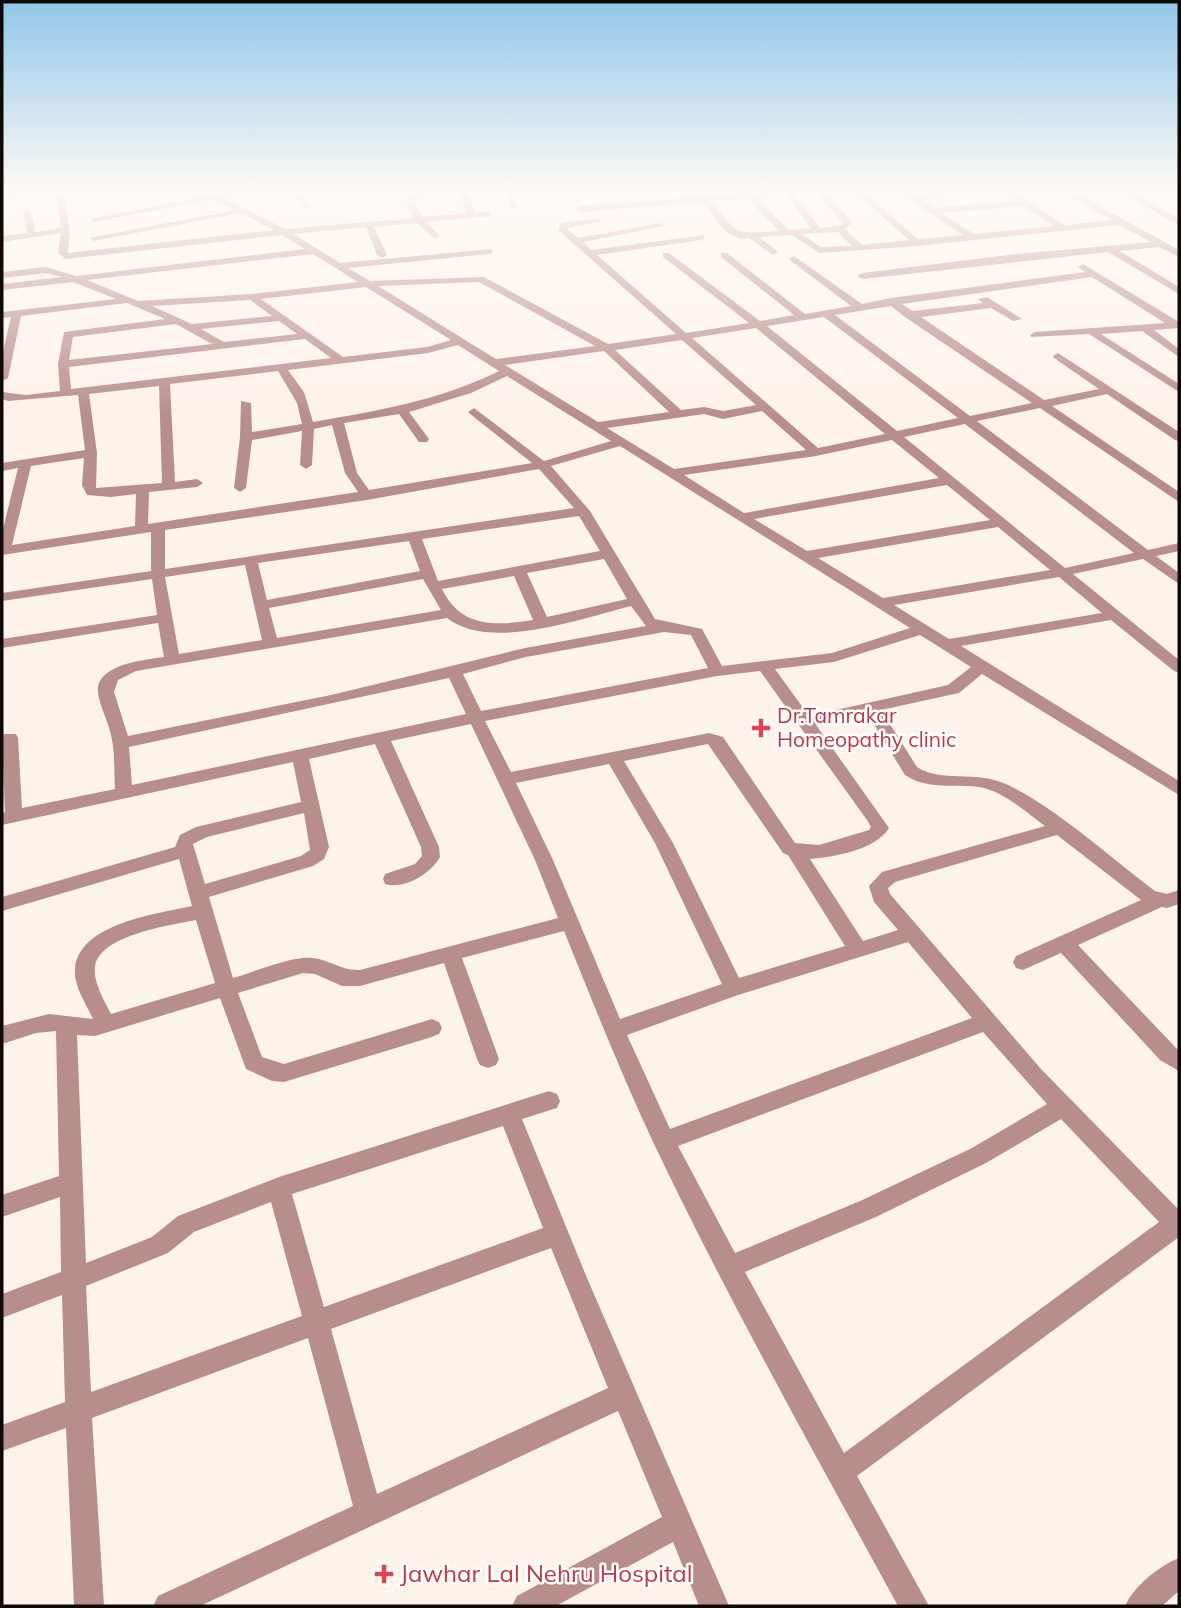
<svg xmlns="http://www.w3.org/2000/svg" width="1181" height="1608" font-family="Mulish,sans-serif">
<rect width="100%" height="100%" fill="#fef3eb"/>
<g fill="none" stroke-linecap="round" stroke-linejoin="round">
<g fill="#b88e8d" fill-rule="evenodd">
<path d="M23,191h23l-44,8v-4z"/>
<path d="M55,191h8l7,39 -2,23 206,-23 -33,-17 -147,28 -5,-3 145,-28 -19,-11 -121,23 -4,-3 118,-23 -7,-5 16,3 34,-3 -27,7 61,31 129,-11 -10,-21 23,-6h21l-35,8 9,18 44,-4 -7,-22h8l8,22 13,-2 4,3 -1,2 -65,6 14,14 -5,3 -18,-16 -43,4 13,28 -5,3 -5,-3 -11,-28 -73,7 47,29 152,-14v4l-3,1 -141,14 22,13 114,-4 124,67 68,-10 -118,-104 3,-7 39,-5v4l-34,6 12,10 83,-15 4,3 -82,16 8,8 113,-15v4l-3,1 -104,15 89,78 63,-10 -86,-66v-4h6l91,68 34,-6 -73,-58v-4h6l78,61 46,-8 -60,-45 -2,-2 5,-3 68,48 29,-6 194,-26 -7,-5 5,-3 96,58v6l-25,2 25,19v8l-37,-26 -41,3 78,50v8l-90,-58 -58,3 -1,-2 5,-3 130,-9 -73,-46 -190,27 11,7 70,-8 -5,-4 9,-2 35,22 -9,2 -22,-13 -70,9 123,83 55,-11 -45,-31 -1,-2 5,-3 121,79v9l-4,-1 -68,-46 -55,12 127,86v10l-139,-94 -63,13 171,129 31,-7v8l-23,5 23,17v11l-36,-25 -70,15 106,86v13l-5,-2 -63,-51 -150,26 218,135v14l-197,-121 -23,19 -78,17 36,57c25,16 58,3 89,17 48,22 105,74 149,107l12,3 12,-4v14l-12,4 -5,-1 -84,38 101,106v20l-19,-11 -99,-107 -38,17 -7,-2 -3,-6 3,-6 125,-56 -84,-65 -162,47 -7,6 2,6 151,175 138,141v27l-322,239 72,130h-31c-83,-152 -168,-303 -243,-460 -33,-70 -62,-143 -91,-215l-102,27 37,101 -3,6 -8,3 -8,-3 -3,-6 -33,-96 -84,23h-18l-27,-12 -12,-1 -65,20 24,64 22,7 148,-45 7,3 3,6 -3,6 -7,3 -148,45 -12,-1 -26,-12 -26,-71 -125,38 -18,-1 9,228 66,-26 26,-21 101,-39 270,-86 8,3 3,7 -3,7 -35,11 65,159 142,328h-30l-26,-64 -117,64h-44l5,-10 145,-79 -44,-106 -418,195h-47l5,-10 195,-90 -45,-168 -216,80 12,188h-30l-8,-178 -64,23v-26l63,-23 -3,-107 -60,23v-24l59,-22 -1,-75 -58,20v-22l57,-19 -3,-145 -20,2 -34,11v-18l47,-12 44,5c-7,-15 -20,-34 -18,-51 5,-45 82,-54 117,-62l-13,-47 -177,52v-14l173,-50 5,-12 16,-8 105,-25 -8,-40 -291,63v-12l3,-1 -3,-74 2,-4h12l2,4 4,70 93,-19c-1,-18 0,-38 -4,-54 -3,-14 -11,-28 -13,-42 -3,-29 46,-33 66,-36l-6,-34 -156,25v-9l155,-24 -5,-36 -150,22v-8l149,-22v-39l-149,23v-22l16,-65 -16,3v-8l83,-13 -7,-55 -70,6 -6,-2v-7l24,3 34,-4 -2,-27 6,-32 101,-13 -38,-16 -106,13 -13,62 -6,3v-25l9,-39 -9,1v-6l114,-13 -43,-17 -71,8v-6l60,-7 -16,-4 -44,5v-6l44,-5 30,9 229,-27 -23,-14 -216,24 -8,-6 3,-20 -59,9v-6l25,-3 -4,-21 4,-3 4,3 5,20 25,-4zM313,254l45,28 -106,12 -114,7 -51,-21zM479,282l116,64 -99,13 -118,-73zM366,287l85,53 -24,7 -84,10 -82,-58zM250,300l22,16 -80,8 -40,-18zM891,306l14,11 127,86 -62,13 -135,-101zM824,317l134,101 -61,13 -130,-105zM279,321l18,13 -73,8 -23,-13zM176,324l36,20 -143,16 4,-23zM756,328l129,106 -67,14 -126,-110zM305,339l26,19 -260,31 -2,-22zM682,340l74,65 -33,6 -19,-4 -23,3 -66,-60zM458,345l41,26c-61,30 -119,39 -186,51l-9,-30 -16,-22 140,-17zM604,351l65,61 -71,10 -93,-57zM278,371l19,32 5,21 -50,8 -1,-29 -10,-2 -1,36 -6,51 6,4 6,-4 6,-48 50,-9 -2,34 6,4 6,-4 2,-36 18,-4 13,48 13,19 -210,32 1,-32 48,-5 6,-4 -6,-4 -22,3 -5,-98zM507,376l104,65 -67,20 -70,-53 -6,4 2,2 62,49 -163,27 -12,-17 -13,-50 55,-9 20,28h8l2,-3 -20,-27 62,-19zM159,386l3,97 -66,5 1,-35 -8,-59zM762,411l44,39 -132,19 -67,-41 97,-14 19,5zM965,424l169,129 -69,15 -161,-131zM892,440l47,38 -195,35 -60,-38 132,-19zM620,446l290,182 -78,25 -110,13 -20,-37 -47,-10 -65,-108 -39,-45zM84,458l-2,27 5,10 24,2 25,-3 -1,32 -123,19 19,-79zM539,469l35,39 -409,61v-39l202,-30zM947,485l43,35 -183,31 -53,-32zM579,516l21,35 -162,30 -16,-42zM998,527l52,43 -167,28 -65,-40zM409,541l11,30 -153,29 -9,-37zM604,559l23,40 -80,18 -20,-44zM245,565l17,75 -83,14 -14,-77zM514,576l19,44c-38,6 -72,8 -91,-31zM1059,577l43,36 -153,26 -55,-34zM423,579l18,31 -164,28 -8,-30zM631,606l15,20 -121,22 -194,47 -203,41 -14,-44 4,-12 18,-9 311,-53c43,34 136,0 184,-12zM664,632l27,3 17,33 -227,43 -18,-37 63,-17zM920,635l51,32 -23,18 -139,31 -34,-47 59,-7zM760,671l107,149 4,7 -2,3 -50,15 -24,-2 -72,-106 -14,-4 -198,39 -26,-51 232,-45zM449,678l17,36 -334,71 -3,-38zM867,713l38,62c24,16 48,8 74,12 24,4 47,25 66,39l-163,46 -13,14 5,16 24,28 -35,11 -53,-82c24,-2 66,-9 79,-31l-73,-103zM471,724l64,136 23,58 -198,52c-19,1 -29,-10 -47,-12 -20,-3 -59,14 -80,20l-24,-81 104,-31 11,-7 5,-12 -20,-88 66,-15 46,103 1,9 -7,8 -30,10 -2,5 2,5c20,6 46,-11 55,-27l-1,-10 -48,-106zM708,744l75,109 5,2 57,91 -106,32 -66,-135 -49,-82zM609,764l46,79 67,141 -102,35 -67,-159 -37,-77zM304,813l6,37 -9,6 -96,28 -12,-40 14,-7zM196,920l19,63 -104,31c-7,-14 -18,-32 -16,-47 4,-32 76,-42 101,-47zM908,942l64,76 -302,111 -43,-94 111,-40zM983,1032l64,72 -77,45 -110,52 -125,52 -57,-107zM1061,1119l98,103 -315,231 -99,-181 131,-55 110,-54zM503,1126l40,102 -219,79 -32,-113zM271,1202l31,114 -211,76 -5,-106 82,-33 26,-21zM551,1248l57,140 -231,106 -46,-165z"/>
<path d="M292,191h8l9,17h-6z"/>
<path d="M504,191h8l5,17h-6z"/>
<path d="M577,191h22l-19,5z"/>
<path d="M773,191h41l-20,4 26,33 18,-2 5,-3 -28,-32h9l27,30v4l-6,4 17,16 47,-5 -55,-49h9l55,48 45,-4 -66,-44h10l6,4 77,-4 -70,9 13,8 83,-7 -15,-10h10l54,34 46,-5 -50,-29h11l107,59v7l-20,-10 -39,4 59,36v7l-71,-42 -246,27 -5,-3 5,-3 155,-19 134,-12 -32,-17 -202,21 -98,7 -27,-18 -33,2 17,13 2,2 -5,3 -24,-17 -8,1 -14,-6 -25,-31 -122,10 -4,-3 4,-3zM786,195l25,33 -22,2 -32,-32zM748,198v1l31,32c-44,3 -40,5 -68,-30zM1023,206l31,20 -80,8 -33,-21zM838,232l14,14 -31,1 -19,-13z"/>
<path d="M1119,191h11l49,28v7z"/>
<path d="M1169,191h10v4z"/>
<path d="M1179,1558v33l-17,15h-37c8,-19 35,-41 54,-48z"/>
</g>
</g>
<linearGradient id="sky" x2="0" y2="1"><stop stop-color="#91c7e8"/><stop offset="0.46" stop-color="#fffaf6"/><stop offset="1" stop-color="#fffaf6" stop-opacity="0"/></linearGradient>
<rect width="1181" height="416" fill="url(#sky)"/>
<g fill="#e0444e" stroke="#fff" stroke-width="2.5">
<path d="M757.5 717.5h7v7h7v7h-7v7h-7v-7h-7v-7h7z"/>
<path d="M380.5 1563.5h7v7h7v7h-7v7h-7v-7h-7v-7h7z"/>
</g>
<g text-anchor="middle" stroke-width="5" stroke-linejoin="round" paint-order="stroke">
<g font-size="21" fill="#be3a42" stroke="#fff" text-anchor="start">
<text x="777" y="723">Dr.Tamrakar<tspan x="777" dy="24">Homeopathy clinic</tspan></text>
</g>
<g font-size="24" fill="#be3a42" stroke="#fff" text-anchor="start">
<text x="400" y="1582">Jawhar Lal Nehru Hospital</text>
</g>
</g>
<rect width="1181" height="1608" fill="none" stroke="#0f0a08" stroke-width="7"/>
</svg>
